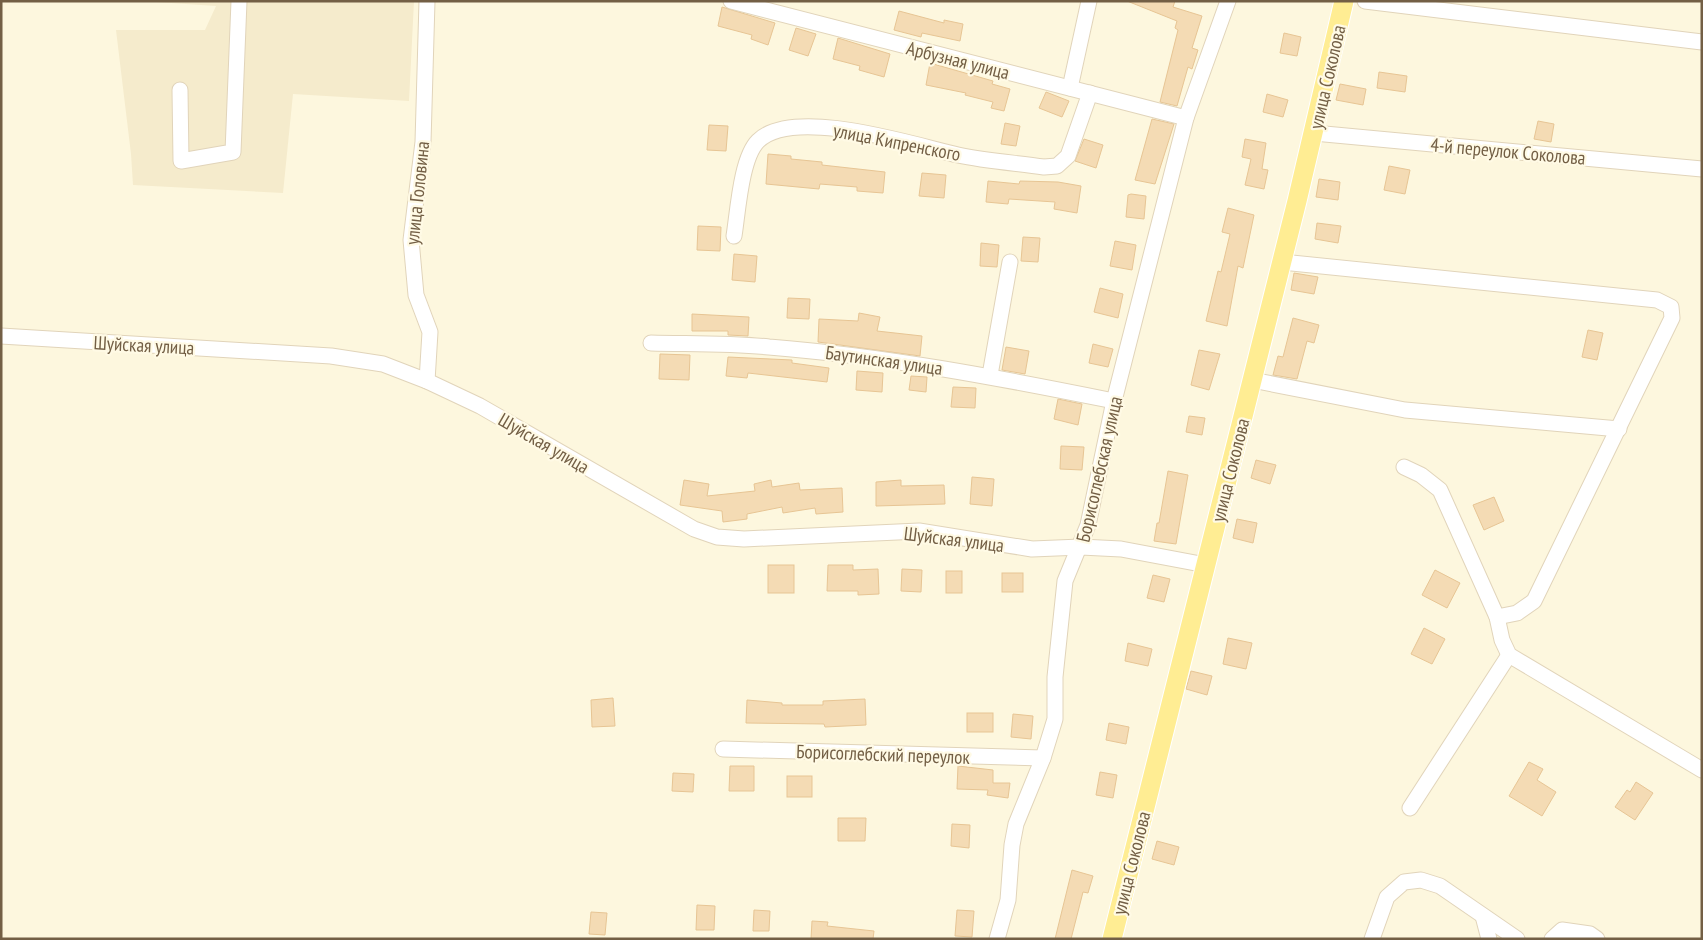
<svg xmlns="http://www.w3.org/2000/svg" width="1703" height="940" font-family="'PT Sans Narrow',sans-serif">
<rect width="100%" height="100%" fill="#fdf7de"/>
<path fill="#f5ebcc" d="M141,1h273l-5,100 -116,-7 -10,99 -150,-8 -2,-31 -15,-124h89l11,-24z"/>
<g fill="#f4dbb4" stroke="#e7c594">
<path d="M1127,1h48l-2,6 29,9 -10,32 6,2 -6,19 -4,-2 -11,39 -17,-4 18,-72 -3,-2 2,-7z"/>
<path d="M722,7l53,16 -7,22 -17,-6 1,-4 -34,-9z"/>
<path d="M899,11l45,12v-3l19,4 -3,17 -38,-8 -1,4 -27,-7z"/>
<path d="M796,28l20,6 -8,22 -19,-6z"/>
<path d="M1284,33l17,4 -4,19 -17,-3z"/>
<path d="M838,38l52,16 -6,23 -25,-7 1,-4 -27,-7z"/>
<path d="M930,63l63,18 -1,3 18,5 -6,22 -13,-3 2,-6 -28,-7 1,-2 -40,-8z"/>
<path d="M1379,72l28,4 -2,16 -28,-4z"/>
<path d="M1340,84l26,5 -3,16 -27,-5z"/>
<path d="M1046,92l23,9 -7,16 -23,-9z"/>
<path d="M1267,94l21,6 -5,17 -20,-5z"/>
<path d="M1152,119l22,5 -19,60 -20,-4z"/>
<path d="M1538,121l16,3 -3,18 -17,-3z"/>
<path d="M1005,123l15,3 -4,20 -15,-2z"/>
<path d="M709,125l19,1 -2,25 -19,-1z"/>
<path d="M1084,139l19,6 -7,23 -21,-7z"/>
<path d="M1245,139l21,4 -4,26 6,1 -4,19 -19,-4 6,-26 -9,-2z"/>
<path d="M768,154l23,2v3l31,3v3l63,7 -2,21 -26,-2v-4l-37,-3 -1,5 -53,-5z"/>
<path d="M1389,166l21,4 -5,24 -21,-4z"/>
<path d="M922,173l24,2 -2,23 -25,-2z"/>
<path d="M1319,179l21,3 -2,18 -22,-3z"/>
<path d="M988,181l31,3 1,-3 38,1 23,4 -4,27 -23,-4 1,-7 -46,-3 -1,5 -22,-2z"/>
<path d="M1131,194l15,2 -2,23 -18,-2 2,-22z"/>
<path d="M1228,208l26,7 -11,53 -5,-2 -11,60 -21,-5 12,-50 3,1 9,-38 -8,-2z"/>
<path d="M1317,223l24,3 -3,17 -23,-4z"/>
<path d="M698,226l23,1 -1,24 -23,-1z"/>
<path d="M1023,237l17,1 -2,24 -17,-1z"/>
<path d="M1115,241l21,4 -4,25 -22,-4z"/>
<path d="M981,243l18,2 -2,22 -17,-1z"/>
<path d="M734,254l23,2 -2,26 -23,-2z"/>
<path d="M1294,273l24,4 -4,17 -23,-4z"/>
<path d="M1100,288l23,6 -5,24 -24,-6z"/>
<path d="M788,298l22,1 -1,20 -22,-1z"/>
<path d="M859,313l21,4 -3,14 45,5 -2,20 -102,-14 1,-23 39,2z"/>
<path d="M692,314l57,3 -1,19 -20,-1v-4h-36z"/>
<path d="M1293,318l26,7 -5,18 -7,-2 -10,38 -24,-4 5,-19 5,1z"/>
<path d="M1588,330l15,3 -6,27 -15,-3z"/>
<path d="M1093,344l20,5 -5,18 -19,-4z"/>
<path d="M1006,347l23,4 -4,23 -23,-4z"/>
<path d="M1199,350l21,4 -11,36 -18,-5z"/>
<path d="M660,354l30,1 -1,25 -30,-1z"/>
<path d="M728,357l64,3v3l37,5 -2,14 -79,-9 -1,5 -21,-2z"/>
<path d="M857,371l26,2 -1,19 -26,-2z"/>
<path d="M911,376l16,1 -1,15 -17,-2z"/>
<path d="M953,387l23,1 -1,20 -24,-1z"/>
<path d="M1058,399l24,5 -4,21 -24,-6z"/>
<path d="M1189,416l16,2 -3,17 -16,-3z"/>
<path d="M1061,446l23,1 -2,23 -22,-1z"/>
<path d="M1256,460l20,5 -6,19 -19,-6z"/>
<path d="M1168,471l20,4 -12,69 -22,-3 3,-18h2z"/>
<path d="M972,477l22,2 -2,27 -22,-2z"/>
<path d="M684,480l25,4 -2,12 48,-5 -1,-7 17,-4 1,7 27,-4 1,7 42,-2 1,24 -27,2 -1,-6 -32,5 -1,-6 -35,7v5l-24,3 -1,-11 -42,-6z"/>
<path d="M901,480v6l43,-1 1,19 -69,2v-24z"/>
<path d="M1494,497l10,24 -20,9 -11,-25z"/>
<path d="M1237,519l20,4 -4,20 -20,-5z"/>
<rect x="768" y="565" width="26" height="28"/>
<path d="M828,565h25v5l25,-1 1,25 -21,1v-4h-31z"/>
<path d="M902,569l20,1 -1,22 -20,-1z"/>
<path d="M1435,570l25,13 -13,25 -25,-13z"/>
<rect x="946" y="571" width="16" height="22"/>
<rect x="1002" y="573" width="21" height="19"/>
<path d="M1153,575l17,4 -6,23 -17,-4z"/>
<path d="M1424,628l21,11 -13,25 -21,-10z"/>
<path d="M1228,638l24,5 -6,26 -23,-5z"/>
<path d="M1128,643l24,6 -4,17 -23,-5z"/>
<path d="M1191,671l21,5 -5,19 -21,-6z"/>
<path d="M613,698l2,28 -23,1 -1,-27z"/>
<path d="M865,699l1,26 -41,2 -1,-3 -78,-1 1,-23 35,3v2h41v-4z"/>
<rect x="967" y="713" width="26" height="19"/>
<path d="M1013,714l20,2 -2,23 -20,-2z"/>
<path d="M1109,723l20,4 -3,17 -20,-4z"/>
<path d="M1529,762l14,7 -6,11 19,12 -14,24 -33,-20z"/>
<path d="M730,766h24v25h-25z"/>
<path d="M958,766l35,4v13h17l-2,15 -21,-3 1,-5 -31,-1z"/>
<path d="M1100,772l17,3 -4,23 -17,-3z"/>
<path d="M673,773l21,1 -1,18 -21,-1z"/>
<rect x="787" y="776" width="25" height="21"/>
<path d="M1636,782l17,11 -18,27 -20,-13 12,-17 3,2z"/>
<path d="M838,818h28l-1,23h-27z"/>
<path d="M952,824l18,1 -1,23 -18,-2z"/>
<path d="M1157,841l22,6 -5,18 -22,-6z"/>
<path d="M1072,870l21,6 -5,17 -5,-1 -12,47h-16z"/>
<path d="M697,905l18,1 -1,24h-18z"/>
<path d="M754,910l16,1 -1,20h-16z"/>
<path d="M957,910l17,1 -2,26 -17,-1z"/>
<path d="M591,912l16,1 -2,22 -16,-1z"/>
<path d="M812,921l16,1 -1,4 47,5 -1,8h-62z"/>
</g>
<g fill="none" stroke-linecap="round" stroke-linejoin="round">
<g stroke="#e1d4ba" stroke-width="17">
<g id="minor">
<path d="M427,1l-4,141 -12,98 5,55 14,37 -3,49"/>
<path d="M731,1l455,117"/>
<path d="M1365,1l337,41"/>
<path d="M1070,88l19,-87"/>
<path d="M180,90l1,71 52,-9 6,-151"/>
<path d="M1314,133l388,36"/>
<path d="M734,236c4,-25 7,-78 24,-95 35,-35 156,4 200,14 28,6 58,8 86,12l13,-1 11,-10 22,-63"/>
<path d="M1282,262l375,38 14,7 1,11 -138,283 -17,12 -20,4"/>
<path d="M1,336l330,20 52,8 44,17 53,25 214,123 23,8 27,2 175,-8 113,18 49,-2 40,2 85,16"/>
<path d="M651,343c39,1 79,0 118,4 116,9 231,31 345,54"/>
<path d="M990,375l20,-113"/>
<path d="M1252,380l153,30 214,19"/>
<path d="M1404,467l17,8 19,15 57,127 5,23 7,15 193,115"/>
<path d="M723,749l320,9"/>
<path d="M1410,808l99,-153"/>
<path d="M1483,916l6,23"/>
<path d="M997,939l11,-39 4,-55 4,-21 27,-66 12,-39v-42l10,-96 23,-56 26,-124 72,-283 42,-117"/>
<path d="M1372,939l15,-42 17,-15 17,-2 19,6 77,53"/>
<path d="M1552,939l10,-9 28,4 7,5"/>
</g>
</g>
<g stroke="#fff" stroke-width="21">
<path id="major" d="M1112,939l185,-738 47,-200"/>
</g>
<use href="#minor" stroke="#fff" stroke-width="15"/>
<use href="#major" stroke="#ffed93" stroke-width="19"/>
</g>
<g text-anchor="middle" stroke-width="4.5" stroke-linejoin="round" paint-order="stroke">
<g font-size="19" fill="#735f45" stroke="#fffae5">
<text transform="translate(958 60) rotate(14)" y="7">Арбузная улица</text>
<text transform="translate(1327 77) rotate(-77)" y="7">улица Соколова</text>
<text transform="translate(897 142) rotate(11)" y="7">улица Кипренского</text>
<text transform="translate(1508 151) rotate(5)" y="7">4-й переулок Соколова</text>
<text transform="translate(417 193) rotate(-84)" y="7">улица Головина</text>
<text transform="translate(144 345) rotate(3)" y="7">Шуйская улица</text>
<text transform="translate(884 360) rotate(8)" y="7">Баутинская улица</text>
<text transform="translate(544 443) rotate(30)" y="7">Шуйская улица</text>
<text transform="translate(1099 469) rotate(-77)" y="7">Борисоглебская улица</text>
<text transform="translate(1230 470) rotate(-76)" y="7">улица Соколова</text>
<text transform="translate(954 539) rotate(7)" y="7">Шуйская улица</text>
<text transform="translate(883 754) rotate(2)" y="7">Борисоглебский переулок</text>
<text transform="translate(1131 863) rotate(-76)" y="7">улица Соколова</text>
</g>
</g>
<rect width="1703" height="940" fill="none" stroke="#735f45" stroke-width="5"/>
</svg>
